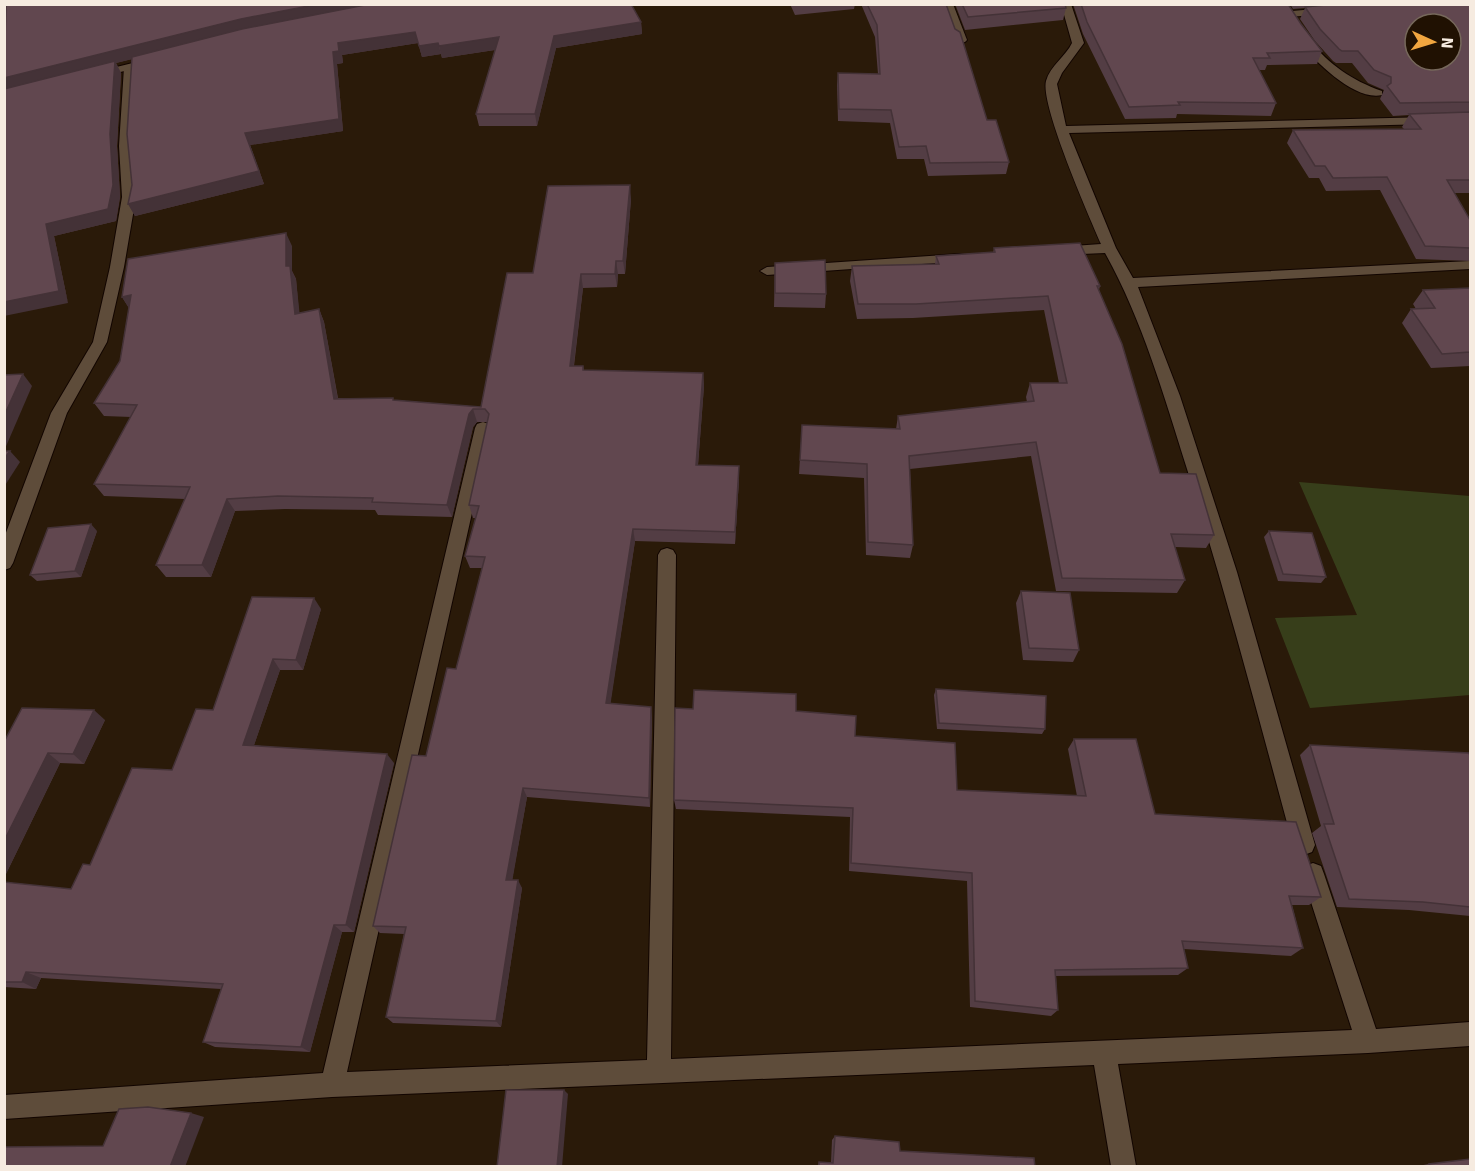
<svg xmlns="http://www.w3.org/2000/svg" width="1475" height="1171" font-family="Signika,sans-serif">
<rect width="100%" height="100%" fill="#2a1a09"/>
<path fill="#373e1a" d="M1299,482l171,14v199l-160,13 -35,-90 82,-3z"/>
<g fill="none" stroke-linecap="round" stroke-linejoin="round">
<g stroke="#120500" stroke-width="2">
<g id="street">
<path d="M4,4h7l-1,60 -6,3z"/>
<path d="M942,4h11l14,36 -2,2 -4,1 -6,-3z"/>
<path d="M1061,4h10l13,39 -22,30 -5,11 9,42 404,-10v7l-401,10 47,115 17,30 337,-17v8l-332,18 42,109 57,176 78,273 -3,7 -8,3 -8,-3 -3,-7c-34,-126 -67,-252 -106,-376 -23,-73 -45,-150 -82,-216l-46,2 -7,-4 7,-4 42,-3c-12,-28 -61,-139 -55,-163 4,-15 20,-25 26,-38z"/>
<path d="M1277,4h11l4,7 34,-3 5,3 -5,3 -37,3 -4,-1z"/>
<path d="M1305,39l4,1c21,25 42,40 73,51v4c-27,6 -65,-32 -81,-51l-2,-2z"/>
<path d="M130,64l6,3 -5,79 5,51 -12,70 -17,75 -40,71 -54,150 -3,5 -6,2v-32l47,-125 42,-71 17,-75 12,-70 -3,-51 5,-79z"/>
<path d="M959,254l5,1 2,3 -2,3 -197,14 -7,-4 7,-4z"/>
<path d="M483,422l6,2 2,4 -144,644 300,-12 11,-505 3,-5 6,-2 6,2 3,5 -5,504 681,-29 -50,-156 3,-8 8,-3 8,3 3,8 52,155 94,-7v24l-102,7 -250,11 18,102h-25l-17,-101 -762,32 -328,22v-24l319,-22 152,-645 2,-4z"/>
</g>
</g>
<g stroke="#120500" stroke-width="2">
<path id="secondary" d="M153,58l6,3 -2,2 -61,15 -6,-3 2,-2z"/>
</g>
<use href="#street" fill="#5e4c3a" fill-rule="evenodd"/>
<use href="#secondary" fill="#5e4c3a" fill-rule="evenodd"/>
</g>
<g fill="#533d44">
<path d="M790,4h65l-1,5 -59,6z"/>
<path d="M861,4h85l41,116 22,42 -3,12 -78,2 -4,-17h-27l-7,-36 -52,-2 -1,-36 1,-12 40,1 -3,-37z"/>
<path d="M955,4h110l1,4 -3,12 -98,10z"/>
<path d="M1073,4h215l13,20 21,27 -5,13 -50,1 -2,5h-6l17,33 -5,13 -94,-2 -1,4 -51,1 -42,-85z"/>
<path d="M1290,4h180v189h-16l16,27v41l-54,-2 -36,-69 -54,1 -7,-13h-10l-22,-35 6,-13 111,-1 -2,-2 7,-12 -16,1 -13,-17 4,-9 -16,-7 -16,-20h-16l-3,-2 -18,-20 -15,-22 5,-11 -12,1z"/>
<path d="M641,22l1,12 -86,14 -19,78h-58l-3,-12 19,-64 -53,8 -1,-4 -19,3 -4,-14 -76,12 1,8 -6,1 6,67 -93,14 14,39 -129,32 -7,-12 4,-19v-126l-16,4 5,10 -4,73 3,51 -4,24 -62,15 14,67 -64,-250z"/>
<path d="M631,199l-6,75h-7l-1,13 -34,1 -9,78h9l1,4 119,3 1,13 -6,79 41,14 -4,65 -100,-3 -25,163 42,13 -2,90 -123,-10 -15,83 10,8 -21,139 -108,-4 -7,-6 18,-83 -24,-1 -7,-7 53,-170 30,-87 26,-101h-12l-5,-12 11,-38h-3l-4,-13 19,-83h-11l-4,5 -21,90 -74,-2 -3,-5 -90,-1 -50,2 -24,66h-45l-10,-12 29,-66 -81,-3 -10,-12 37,-67 -27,-1 -10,-13 26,-42 9,-53 -7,-11 170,-51v25l4,8 3,34 20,-4 5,13 14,76 56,2 87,7 52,-134z"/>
<path d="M994,248l106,38 -1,4 61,183 54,62 -8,13 -31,-1 10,33 -8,13 -121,-2 -25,-135 -121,13 3,76 -3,13 -44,-3 -2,-77 -65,-4 3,-49 94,4 2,-13 129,-14 -1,-5 4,-14h29l-15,-73 -131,8 -56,1 -7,-38 2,-15 83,-2 1,-8 57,-3z"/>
<path d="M775,263l51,31 -1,14 -51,-1z"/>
<path d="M1470,288v78l-39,2 -29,-45 9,-14h5l-3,-5 10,-14z"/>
<path d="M97,531l-16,46 -44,4 -7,-6z"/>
<path d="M1269,531l57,46 -5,6 -43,-2 -14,-44z"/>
<path d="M1021,591l58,59 -6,12 -50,-2 -7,-57z"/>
<path d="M321,609l-18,61h-23l-26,75 140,18 -40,169h-12l-32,120 -95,-5 -12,-5 18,-53 -180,-11 -5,11 -32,-2v-105l67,7 19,-24 82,-95 41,-60z"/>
<path d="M936,689l109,40 -3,5 -105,-5 -3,-34z"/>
<path d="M693,709l103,2 59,25 102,54 120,6 -9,-47 6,-10 81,75 166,83 -12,8h-17l11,43 -12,8 -107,-7 4,19 -10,7 -122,1 2,34 -7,6 -81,-9 -3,-126 -118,-10 1,-54 -174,-8 -2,-9z"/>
<path d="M105,720l-21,44 -24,-1 -56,115v-136z"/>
<path d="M1310,745l160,11v160l-61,-6 -72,-3 -25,-74 9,-7 -21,-71z"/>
<path d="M835,1136l65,15 135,16h-218l2,-5 12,1 1,-23z"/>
<path d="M1429,1164l41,3h-58z"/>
</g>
<g fill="#443237">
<path d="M319,4h65l-138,27 -130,32 5,10 -4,73 3,51 -4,24 -62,15 14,67 -64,13v-238l237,-59z"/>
<path d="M641,22l1,12 -86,14 -19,78 -2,-12 19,-78z"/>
<path d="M415,32l3,11 -76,12 1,8 -6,1 6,67 -93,14 14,39 -129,32 -7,-12 117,-71 88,-81 5,-9z"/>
<path d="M499,37l2,12 -59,9 -3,-12z"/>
<path d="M438,43l3,11 -19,3 -3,-11z"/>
<path d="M630,185l1,14 -6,75 -2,-13z"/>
<path d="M286,233l6,13v25l4,8 5,48 -6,-13 -9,-48z"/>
<path d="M616,261l2,13 -1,13 -2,-13z"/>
<path d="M581,274l2,14 -11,91 -2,-13z"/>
<path d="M131,295l-1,15 -8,-13z"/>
<path d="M319,309l5,13 16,89 -6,-12z"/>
<path d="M703,373l1,13 -7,92 -1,-13z"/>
<path d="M23,374l9,12 -28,65v-35z"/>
<path d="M473,409l4,13 -4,5 -21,90 -5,-12 22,-91z"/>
<path d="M10,451l10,11 -16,25v-28z"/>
<path d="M739,466v13l-4,65v-12z"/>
<path d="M227,499l8,12 -24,66 -9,-12z"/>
<path d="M91,524l6,7 -16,46 -6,-6z"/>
<path d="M633,529l2,12 -26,173 -3,-11z"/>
<path d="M314,598l7,11 -18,61 -7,-10z"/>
<path d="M273,659l7,11 -29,84 -8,-9z"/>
<path d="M651,707l1,10 -2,90 -1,-9z"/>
<path d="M94,710l11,10 -21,44 -11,-10z"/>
<path d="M48,753l12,10 -56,115v-37z"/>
<path d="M387,754l7,9 -40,169 -8,-7z"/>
<path d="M523,788l4,9 -16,91 -5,-8z"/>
<path d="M518,880l4,8 -21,139 -5,-6z"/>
<path d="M334,925l8,7 -32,120 -9,-5z"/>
<path d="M26,972l15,6 -5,11 -14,-7z"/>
<path d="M564,1090l4,4 -6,73h-5z"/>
<path d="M191,1113l13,4 -19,50h-15z"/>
</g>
<g fill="#61474f" stroke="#443237" stroke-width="1.5" fill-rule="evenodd">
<path d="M6,4h313l-78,15 -237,59z"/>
<path d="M370,4h261l10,18 -87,14 -19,78h-59l23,-77 -60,9 -1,-3 -19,3 -4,-14 -77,11 1,8 -6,1 6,67 -94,14 14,38 -131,33 4,-19 -5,-51 5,-77 110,-28z"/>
<path d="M867,4h79l9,25 5,3 27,88h9l13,42 -79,1 -4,-17 -27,1 -8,-37 -52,-1 -1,-36 42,1 -3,-49z"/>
<path d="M962,4h103l1,4 -98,9z"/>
<path d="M1081,4h207l13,20 21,27 -55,2 3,5h-17l23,45 -98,-1 2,3 -51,2 -42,-85z"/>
<path d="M1336,4h134v98l-70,1 -13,-17 4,-3v-6l-17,-7 -16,-19h-16l-3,-2 -19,-20 -15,-22zM1415,24h36v36h-36z"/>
<path d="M115,61l-5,73 3,51 -5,24 -62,15 13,67 -55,11v-213z"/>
<path d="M1470,112v68h-23l23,40v28l-45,-2 -38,-69 -54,1 -8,-12h-10l-22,-36 128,-1 -12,-15z"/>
<path d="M630,185l-7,76h-7l-1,13h-34l-11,92h13v4l120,3 -7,92 43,1 -4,66 -102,-3 -27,174 45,4 -2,91 -126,-10 -17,92h12l-22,141 -110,-4 20,-90 -33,-1 39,-171 14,1 21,-88 9,1 29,-112 -20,-1 14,-50 -10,-1 20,-91 -4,-5h-12l-4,5 -22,91 -75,-3 1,-4 -95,-2 -51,3 -25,66h-46l34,-78 -96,-3 43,-79 -43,-2 26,-42 11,-66 -9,2 6,-38 158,-26v33h4l5,48 24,-5 15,90 59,-1v2l88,7 26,-134h26l15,-87z"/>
<path d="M1080,243l20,43h-3l25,58 38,129 36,1 18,61 -43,-1 14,46 -123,-2 -26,-136 -127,14 4,89 -45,-3 -1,-78 -67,-4 2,-35 98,4 -2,-13 136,-15 -4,-18h37l-19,-87 -132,8h-58l-6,-38 87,-2 -3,-8 59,-4 -1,-4z"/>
<path d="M825,260l1,34 -51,-1v-30z"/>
<path d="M1470,288v64l-28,2 -31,-45 24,-1 -12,-18z"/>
<path d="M23,374l-19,42v-41z"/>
<path d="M4,451h6l-6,8z"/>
<path d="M91,524l-16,47 -45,4 18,-47z"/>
<path d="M1269,531l43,2 14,44 -43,-3z"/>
<path d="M1021,591l49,2 9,57 -50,-2z"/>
<path d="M252,597l62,1 -18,62 -23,-1 -30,86 144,9 -41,171h-12l-33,122 -98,-5 20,-58 -197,-12 -4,10h-18v-100l67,7 12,-25 7,1 42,-97 40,2 24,-61 17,1z"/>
<path d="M936,689l110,7 -1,33 -106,-6z"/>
<path d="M694,690l102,4v17l60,5 -1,20 100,7 2,47 129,6 -12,-57h62l19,75 141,8 25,75 -32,-1 14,52 -121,-7 6,27 -133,2 3,40 -83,-9 -3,-128 -121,-10 2,-55 -179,-8 1,-92 18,1z"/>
<path d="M22,708l72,2 -21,44 -25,-1 -44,88v-99z"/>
<path d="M1310,745l159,8 1,3v151l-47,-5 -74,-3 -25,-75h10z"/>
<path d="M506,1090h58l-7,77h-60z"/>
<path d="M148,1107l43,6 -21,54h-166v-20l99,-1 16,-37z"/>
<path d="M835,1136l64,6 1,9 134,7 1,9h-216v-5l14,1z"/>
<path d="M1470,1159v8h-40l-1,-3z"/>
</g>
<rect width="1475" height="1171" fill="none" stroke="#f6ebe0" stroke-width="12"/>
<g transform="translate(1433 42) rotate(94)"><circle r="28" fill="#201102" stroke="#76685b" stroke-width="1.5"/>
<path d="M0-4.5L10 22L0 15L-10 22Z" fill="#f1a640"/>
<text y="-9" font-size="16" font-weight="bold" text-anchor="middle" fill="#f6ebe0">N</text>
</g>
</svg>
